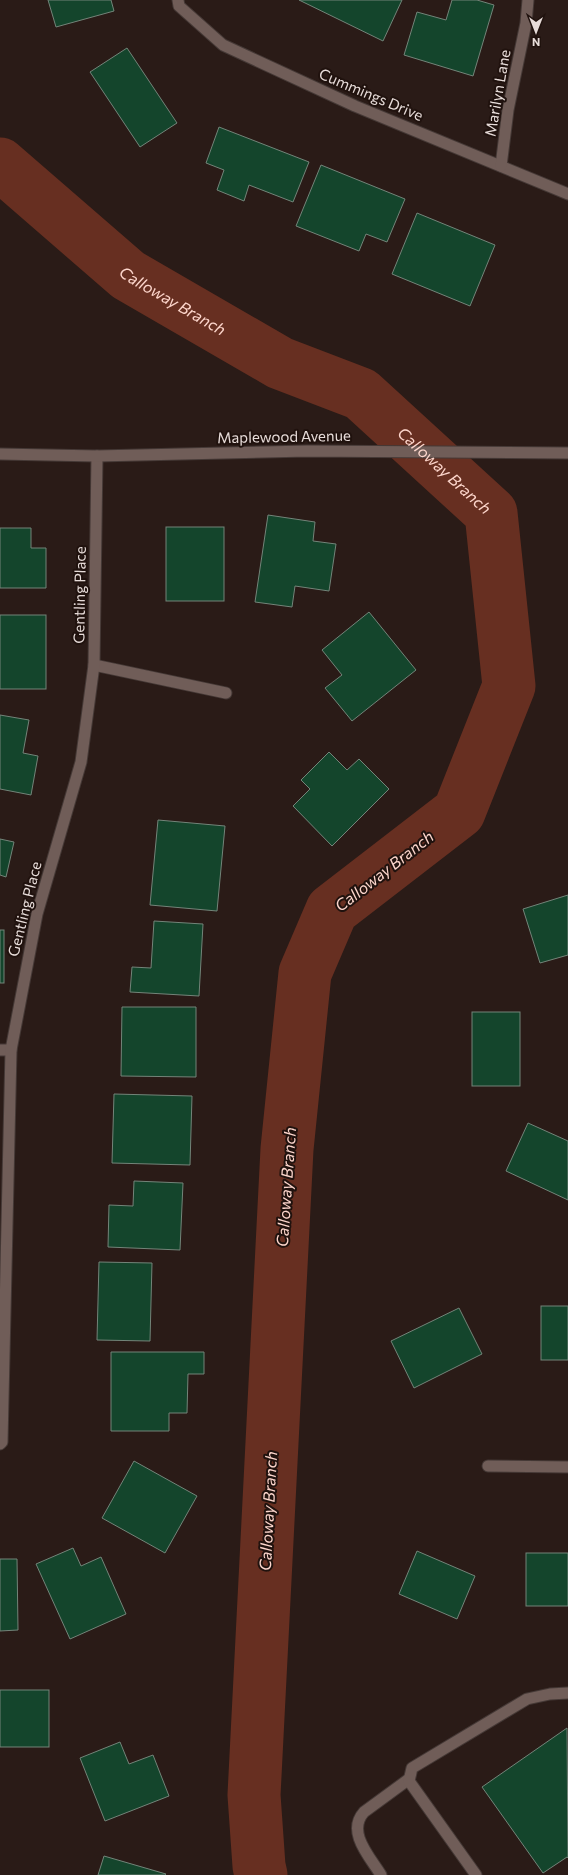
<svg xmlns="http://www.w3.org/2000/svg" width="568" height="1875" font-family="Commissioner,sans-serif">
<rect width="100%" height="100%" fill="#2a1b17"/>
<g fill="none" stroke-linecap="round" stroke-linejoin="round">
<path stroke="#672f21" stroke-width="53" id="s1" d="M0,164l128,111 152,88 81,31 130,119 18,173 -50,126 -127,98 -27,63 -18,176 -33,646 5,71 2,9"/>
</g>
<g fill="#14452c" stroke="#738479">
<path d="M48,0h63l3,11 -58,16z"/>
<path d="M299,0h103l-19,41z"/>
<path d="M452,0h25l17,5 -21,71 -69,-21 13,-43 29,8z"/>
<path d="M127,48l50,75 -37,24 -50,-75z"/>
<path d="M219,127l90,35 -16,40 -44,-17 -5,16 -27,-11 7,-20 -18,-7z"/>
<path d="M321,165l84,34 -18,43 -21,-8 -7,17 -63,-25z"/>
<path d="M417,213l78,32 -25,61 -78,-32z"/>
<path d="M268,515l47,7 -2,19 23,3 -7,47 -34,-5 -3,21 -37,-5z"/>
<rect x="166" y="527" width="58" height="74"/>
<path d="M0,528h31v20h15v40h-46z"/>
<path d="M369,612l47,58 -64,51 -27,-33 17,-13 -20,-25z"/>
<rect x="0" y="615" width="46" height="74"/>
<path d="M0,715l29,5 -6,33 15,3 -7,39 -31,-6z"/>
<path d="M329,752l18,18 12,-11 30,30 -57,57 -39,-40 17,-17 -9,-9z"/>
<path d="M158,820l67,6 -8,85 -67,-6z"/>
<path d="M0,839l14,3 -8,35 -6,-2z"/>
<path d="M568,895v60l-28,8 -17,-54z"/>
<path d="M154,921l49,3 -4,72 -69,-4 2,-25 19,1z"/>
<rect x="0" y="930" width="4" height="53"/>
<path d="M122,1007h74v70l-75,-1z"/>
<rect x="472" y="1012" width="48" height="74"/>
<path d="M114,1094l78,2 -2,69 -78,-2z"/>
<path d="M528,1123l40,18v59l-62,-29z"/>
<path d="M134,1181l49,2 -3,67 -72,-3 1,-42 24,1z"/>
<path d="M99,1262l53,1 -2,78 -53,-1z"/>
<rect x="541" y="1306" width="27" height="54"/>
<path d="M459,1308l23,46 -68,34 -23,-47z"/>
<path d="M111,1352h93v22h-16l-1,39h-18v18h-58z"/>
<path d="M134,1461l63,35 -32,57 -63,-35z"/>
<path d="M73,1548l8,18 20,-9 25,57 -56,25 -34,-75z"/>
<path d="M417,1551l58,25 -18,43 -58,-25z"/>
<rect x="526" y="1553" width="42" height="53"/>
<path d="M0,1559h17l1,71 -18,1z"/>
<rect x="0" y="1690" width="49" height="57"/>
<path d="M567,1728l1,130 -1,-1 -24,16 -61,-86z"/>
<path d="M120,1742l9,22 24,-9 16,41 -64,25 -25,-63z"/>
<path d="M104,1856l62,18 -1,1h-67z"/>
</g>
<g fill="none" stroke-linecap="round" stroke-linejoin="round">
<g stroke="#453936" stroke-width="13">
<g id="service">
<path d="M381,1875c-11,-18 -35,-43 -17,-63l45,-33"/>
<path d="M476,1875l-67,-94 3,-13 115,-69 23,-5 18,-1"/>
</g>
</g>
<g stroke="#453936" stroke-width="13">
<g id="minor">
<path d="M178,0l1,6 44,39 132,61 213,88"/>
<path d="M501,166l7,-56 18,-87 2,-23"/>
<path d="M94,665l132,28"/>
<path d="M0,1050h11"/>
<path d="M0,1444l2,-2 9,-392 26,-136 44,-152 13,-97 3,-209"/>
<path d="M488,1466l80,1"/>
</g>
</g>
<g stroke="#453936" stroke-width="13">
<path id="tertiary" d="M0,454l97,2 210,-5 261,2"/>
</g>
<use href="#service" stroke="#705d58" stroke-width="11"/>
<use href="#minor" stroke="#705d58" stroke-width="11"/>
<use href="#tertiary" stroke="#705d58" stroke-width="11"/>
</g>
<g text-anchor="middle" stroke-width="4" stroke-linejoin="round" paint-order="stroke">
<g font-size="15" fill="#e7dcd9" stroke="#20120e">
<text transform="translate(498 93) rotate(-80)" y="5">Marilyn Lane</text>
<text transform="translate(371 95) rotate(23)" y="5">Cummings Drive</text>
<text transform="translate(284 437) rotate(-1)" y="5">Maplewood Avenue</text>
<text transform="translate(80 595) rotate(-89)" y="5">Gentling Place</text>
<text transform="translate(25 909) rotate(-76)" y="5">Gentling Place</text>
</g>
<g font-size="16" font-style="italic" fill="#fdd6cc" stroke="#20120e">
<text dy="6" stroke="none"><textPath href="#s1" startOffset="221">Calloway Branch</textPath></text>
<text dy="6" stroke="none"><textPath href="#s1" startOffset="545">Calloway Branch</textPath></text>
<text transform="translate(384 871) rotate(-38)" y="6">Calloway Branch</text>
<text transform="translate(286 1187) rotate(-86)" y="6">Calloway Branch</text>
<text transform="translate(268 1511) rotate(-87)" y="6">Calloway Branch</text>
</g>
</g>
<g transform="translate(536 32) rotate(180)" stroke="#20120e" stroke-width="3" paint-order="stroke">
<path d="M0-3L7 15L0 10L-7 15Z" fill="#e7dcd9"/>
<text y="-6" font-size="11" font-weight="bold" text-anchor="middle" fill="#e7dcd9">N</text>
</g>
</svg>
